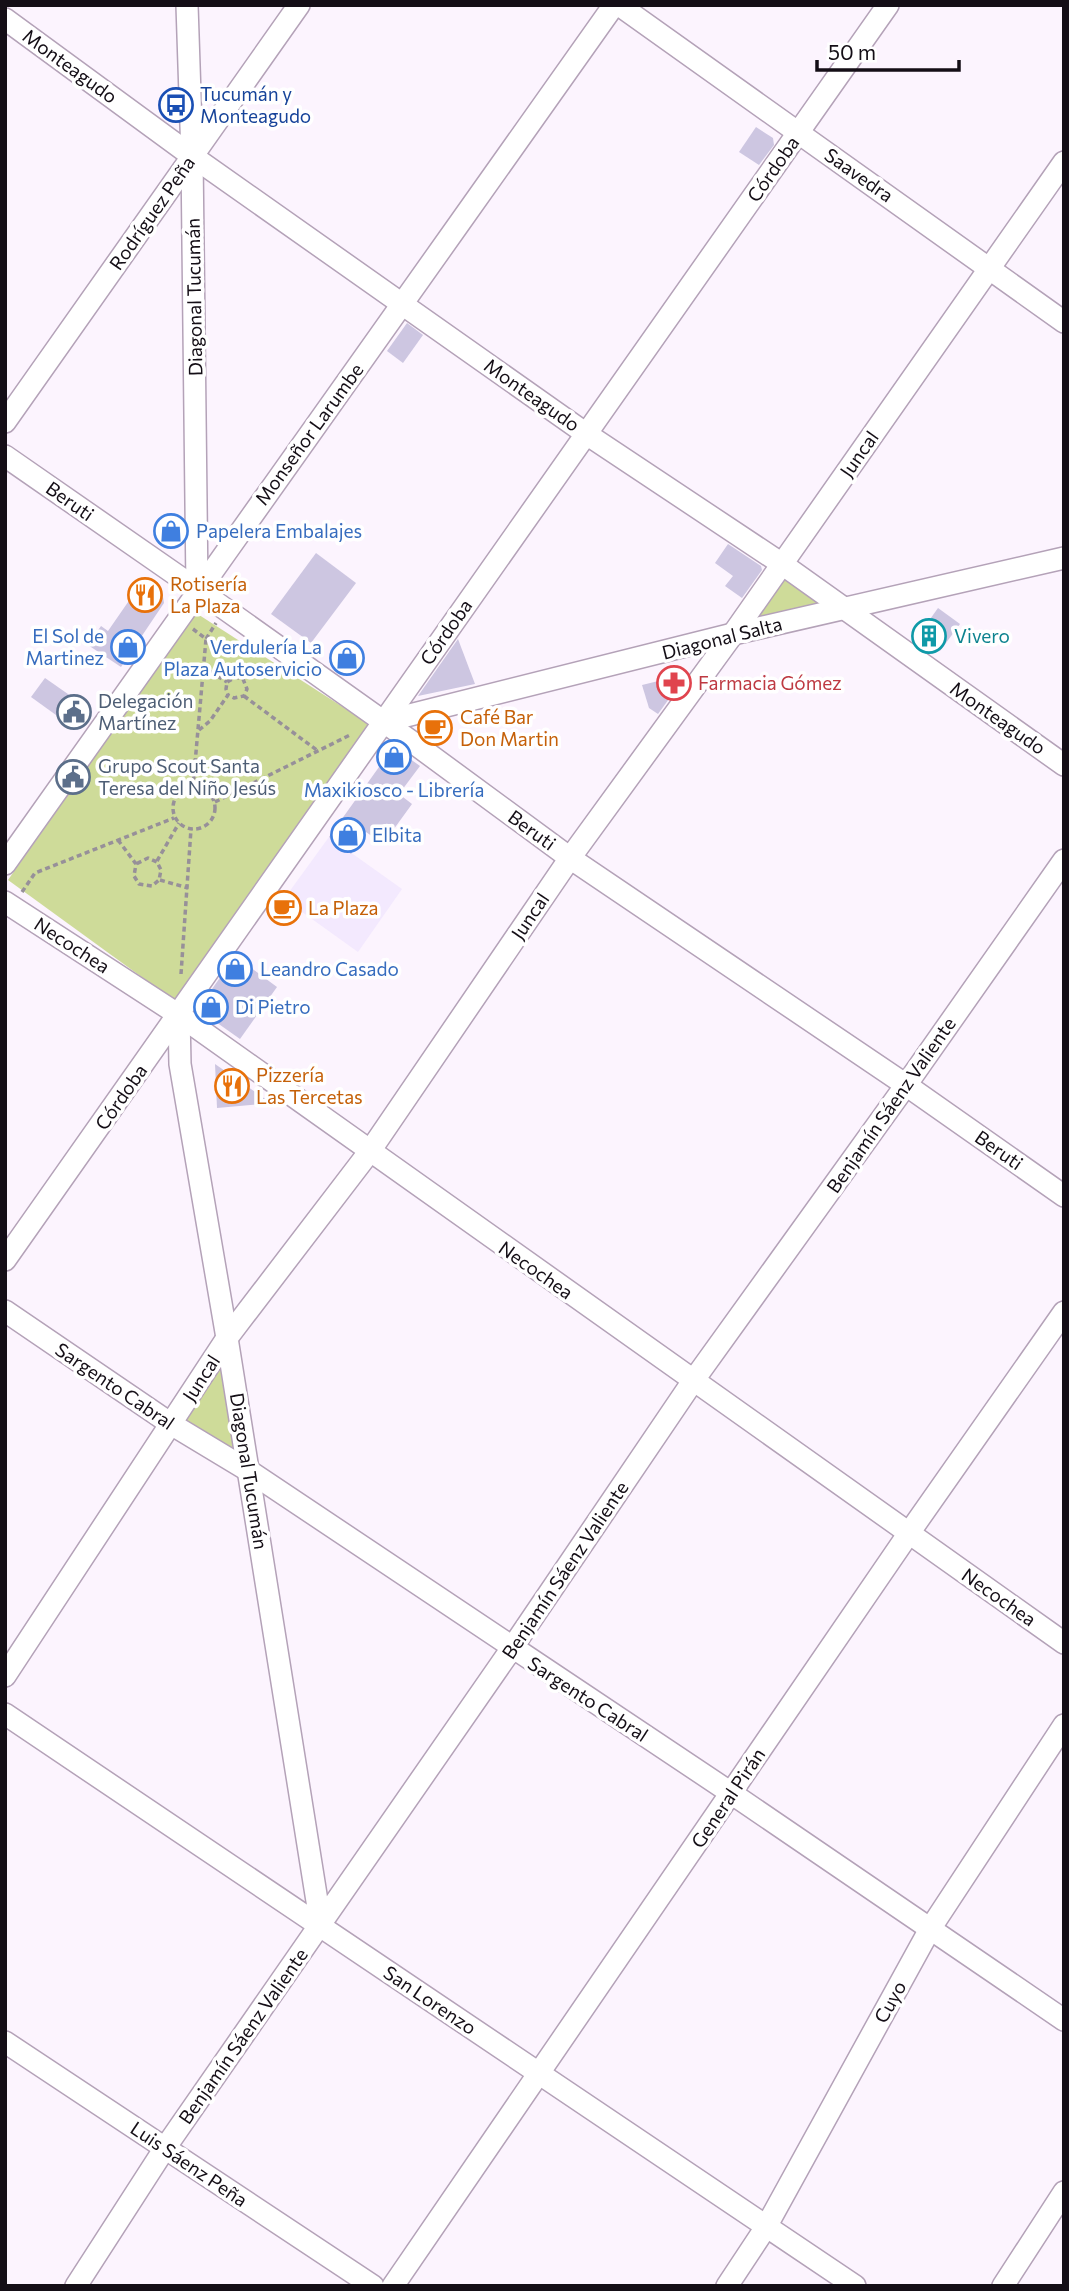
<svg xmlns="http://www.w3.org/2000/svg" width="1069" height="2291" font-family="Commissioner,sans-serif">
<rect width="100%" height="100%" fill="#fcf4fe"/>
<path fill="#f3e9fe" d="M329,837l73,52 -44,63 -74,-53z"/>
<g fill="#cedb99">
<path d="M782,564l61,44 -110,26z"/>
<path d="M196,613l175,112 -195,277 -168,-122z"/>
<path d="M227,1338l22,133 -78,-47z"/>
</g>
<g fill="#cdc6e1">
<path d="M756,127l17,11 1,7 -15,20 -20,-13z"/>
<path d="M407,323l16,12 -20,28 -16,-12z"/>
<path d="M728,544l33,22 1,4 -20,28 -17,-12 8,-10 -18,-13z"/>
<path d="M316,553l40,30 -45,60 -40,-29z"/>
<path d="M144,579l18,12 2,12 -43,64 -33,-22 13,-19 7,5z"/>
<path d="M938,608l22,16 -20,27 -22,-15z"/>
<path d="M458,639l17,45 -57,12z"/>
<path d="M687,674l-29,40 -9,-6 -7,-23z"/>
<path d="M45,678l43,30 -14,20 -43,-31z"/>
<path d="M444,720l-2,22 -25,-15z"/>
<path d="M399,751l21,15 -21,28 13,10 -29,40 -17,-12 -15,22 -22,-17 60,-84z"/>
<path d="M235,956l42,31 -37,52 -34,-24 -3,-13z"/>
<path d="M215,1064l56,39 -54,5z"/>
</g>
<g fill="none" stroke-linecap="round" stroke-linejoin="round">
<g stroke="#b4a2b8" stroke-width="24">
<g id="minor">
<path d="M187,5l5,151 5,433"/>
<path d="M619,5l445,317"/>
<path d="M5,19l187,137 393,277 197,131 282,201"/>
<path d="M5,422l294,-417"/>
<path d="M5,456l206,143 204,145 155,114 336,227 158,111"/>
<path d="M382,722l351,-88 331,-76"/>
<path d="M5,864c201,-288 407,-572 609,-859"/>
<path d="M5,902l174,113 885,628"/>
<path d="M179,1015l1,49 47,274 94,588"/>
<path d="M5,1260l883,-1255"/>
<path d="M5,1311l166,113 78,47 482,322 333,227"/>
<path d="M5,1676l222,-338 143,-187 200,-293 163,-224 331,-472"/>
<path d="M5,1714l850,572"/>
<path d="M5,2042l368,244"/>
<path d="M76,2286l89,-138 347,-500 181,-267 213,-296 158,-225"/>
<path d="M393,2286l516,-753 155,-221"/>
<path d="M727,2286l39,-59 164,-298 134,-204"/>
<path d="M1003,2286l61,-94"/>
</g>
</g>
<g stroke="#979099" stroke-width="3.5" stroke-dasharray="5 3.5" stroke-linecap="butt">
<path d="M193,629l13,10 -13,147"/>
<path d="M206,639l10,-16"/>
<path d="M203,667l24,15"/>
<path d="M244,696l74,55"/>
<path d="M199,730l11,-9 18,-26 -2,-6 1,-7 9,-5 7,2 4,10 -3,7 -10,2 -6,-3"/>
<circle cx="194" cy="808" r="21"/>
<path d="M215,802l135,-67"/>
<path d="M118,840l18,24 -2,12 5,8 13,2 7,-6 2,-10 -4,-8 -9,-4 -12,6"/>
<path d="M157,861l22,-38"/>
<path d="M160,880l28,8"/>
<path d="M22,892l13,-19 139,-55"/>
<path d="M181,974l10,-145"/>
</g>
<use href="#minor" stroke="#fff" stroke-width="21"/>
</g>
<defs>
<g id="bus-ring" transform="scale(1.75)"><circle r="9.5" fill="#fff" stroke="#1a4fb4" stroke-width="1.5"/><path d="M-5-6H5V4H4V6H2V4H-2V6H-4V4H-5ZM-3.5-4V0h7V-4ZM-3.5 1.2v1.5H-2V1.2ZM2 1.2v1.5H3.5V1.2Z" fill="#1a4fb4"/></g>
<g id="shop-ring" transform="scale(1.75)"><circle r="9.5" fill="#fff" stroke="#3f7fe0" stroke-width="1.5"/><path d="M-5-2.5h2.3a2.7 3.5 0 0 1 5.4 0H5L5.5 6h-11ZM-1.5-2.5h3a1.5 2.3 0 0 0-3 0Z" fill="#3f7fe0"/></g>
<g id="restaurant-ring" transform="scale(1.75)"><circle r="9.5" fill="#fff" stroke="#e8710a" stroke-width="1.5"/><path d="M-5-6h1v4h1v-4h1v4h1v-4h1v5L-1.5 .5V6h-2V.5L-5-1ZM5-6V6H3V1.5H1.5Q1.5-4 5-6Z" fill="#e8710a"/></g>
<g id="building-ring" transform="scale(1.75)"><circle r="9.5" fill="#fff" stroke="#0f9aa8" stroke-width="1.5"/><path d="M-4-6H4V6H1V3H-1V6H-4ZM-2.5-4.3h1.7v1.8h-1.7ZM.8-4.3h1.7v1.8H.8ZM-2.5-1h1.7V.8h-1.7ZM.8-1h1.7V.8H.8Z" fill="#0f9aa8"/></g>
<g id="pharmacy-ring" transform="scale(1.75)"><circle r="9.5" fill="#fff" stroke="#e0444e" stroke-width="1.5"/><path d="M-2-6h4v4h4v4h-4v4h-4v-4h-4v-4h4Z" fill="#e0444e"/></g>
<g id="civic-ring" transform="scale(1.75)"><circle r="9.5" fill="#fff" stroke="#5c6f8a" stroke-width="1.5"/><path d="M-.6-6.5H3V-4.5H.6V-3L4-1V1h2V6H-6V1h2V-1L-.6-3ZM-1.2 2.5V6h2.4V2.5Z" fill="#5c6f8a"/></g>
<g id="cafe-ring" transform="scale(1.75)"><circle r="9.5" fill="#fff" stroke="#e8710a" stroke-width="1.5"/><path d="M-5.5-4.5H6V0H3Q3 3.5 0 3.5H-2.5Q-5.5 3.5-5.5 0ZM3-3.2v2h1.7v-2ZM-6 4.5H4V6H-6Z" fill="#e8710a"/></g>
</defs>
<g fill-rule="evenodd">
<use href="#bus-ring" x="176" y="105"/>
<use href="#shop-ring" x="171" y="531"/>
<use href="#restaurant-ring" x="145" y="595"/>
<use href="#building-ring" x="929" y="636"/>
<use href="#shop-ring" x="128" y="647"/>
<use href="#shop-ring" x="347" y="658"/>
<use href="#pharmacy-ring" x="674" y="683"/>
<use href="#civic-ring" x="74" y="712"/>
<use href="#cafe-ring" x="435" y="728"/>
<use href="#shop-ring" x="394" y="757"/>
<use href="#civic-ring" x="73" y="777"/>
<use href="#shop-ring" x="348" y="835"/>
<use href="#cafe-ring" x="284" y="908"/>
<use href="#shop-ring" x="235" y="969"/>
<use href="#shop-ring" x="211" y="1007"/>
<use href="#restaurant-ring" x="232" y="1086"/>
</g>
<g text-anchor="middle" stroke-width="7" stroke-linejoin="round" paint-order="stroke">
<g font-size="19" fill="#140e16" stroke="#fff">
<text transform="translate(70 66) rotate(36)" y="7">Monteagudo</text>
<text transform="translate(773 169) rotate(-55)" y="7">Córdoba</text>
<text transform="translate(859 175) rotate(35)" y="7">Saavedra</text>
<text transform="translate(152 213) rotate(-55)" y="7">Rodríguez Peña</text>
<text transform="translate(194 297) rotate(-91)" y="7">Diagonal Tucumán</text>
<text transform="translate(532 395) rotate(35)" y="7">Monteagudo</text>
<text transform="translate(309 434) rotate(-54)" y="7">Monseñor Larumbe</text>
<text transform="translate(859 454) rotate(-55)" y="7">Juncal</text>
<text transform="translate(70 501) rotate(35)" y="7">Beruti</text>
<text transform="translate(446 632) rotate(-55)" y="7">Córdoba</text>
<text transform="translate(722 638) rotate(-14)" y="7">Diagonal Salta</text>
<text transform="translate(998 718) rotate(35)" y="7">Monteagudo</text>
<text transform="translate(532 830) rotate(36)" y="7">Beruti</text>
<text transform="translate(530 916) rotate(-56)" y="7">Juncal</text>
<text transform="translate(72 945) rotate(33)" y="7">Necochea</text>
<text transform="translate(121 1097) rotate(-55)" y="7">Córdoba</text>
<text transform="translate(891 1105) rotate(-55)" y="7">Benjamín Sáenz Valiente</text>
<text transform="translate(999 1150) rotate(35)" y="7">Beruti</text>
<text transform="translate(536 1270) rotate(35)" y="7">Necochea</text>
<text transform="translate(201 1378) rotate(-57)" y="7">Juncal</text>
<text transform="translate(115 1386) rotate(34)" y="7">Sargento Cabral</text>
<text transform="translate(249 1471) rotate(81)" y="7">Diagonal Tucumán</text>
<text transform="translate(565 1570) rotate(-56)" y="7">Benjamín Sáenz Valiente</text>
<text transform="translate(999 1597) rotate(35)" y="7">Necochea</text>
<text transform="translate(588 1699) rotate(33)" y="7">Sargento Cabral</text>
<text transform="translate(728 1798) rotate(-56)" y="7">General Pirán</text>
<text transform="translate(430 2000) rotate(34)" y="7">San Lorenzo</text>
<text transform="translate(890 2002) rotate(-61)" y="7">Cuyo</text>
<text transform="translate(243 2036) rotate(-55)" y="7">Benjamín Sáenz Valiente</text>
<text transform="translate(189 2164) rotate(34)" y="7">Luis Sáenz Peña</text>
</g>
<g font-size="19" fill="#164399" stroke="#fff" text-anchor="start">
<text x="200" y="101">Tucumán y<tspan x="200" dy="22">Monteagudo</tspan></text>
</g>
<g font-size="19" fill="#366cbe" stroke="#fff" text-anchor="start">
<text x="196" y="538">Papelera Embalajes</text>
<text x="104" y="643" text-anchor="end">El Sol de<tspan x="104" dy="22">Martinez</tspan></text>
<text x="322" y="654" text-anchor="end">Verdulería La<tspan x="322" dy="22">Plaza Autoservicio</tspan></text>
<text x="394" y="797" text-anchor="middle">Maxikiosco - Librería</text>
<text x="372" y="842">Elbita</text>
<text x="260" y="976">Leandro Casado</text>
<text x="235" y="1014">Di Pietro</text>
</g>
<g font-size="19" fill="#c56008" stroke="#fff" text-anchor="start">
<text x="170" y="591">Rotisería<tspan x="170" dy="22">La Plaza</tspan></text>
<text x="460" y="724">Café Bar<tspan x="460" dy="22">Don Martin</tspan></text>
<text x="308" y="915">La Plaza</text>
<text x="256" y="1082">Pizzería<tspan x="256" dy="22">Las Tercetas</tspan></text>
</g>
<g font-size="19" fill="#0d838f" stroke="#fff" text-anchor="start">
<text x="954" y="643">Vivero</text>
</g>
<g font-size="19" fill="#be3a42" stroke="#fff" text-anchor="start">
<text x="698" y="690">Farmacia Gómez</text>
</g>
<g font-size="19" fill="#4e5e75" stroke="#fff" text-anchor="start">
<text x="98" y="708">Delegación<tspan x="98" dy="22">Martínez</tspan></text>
<text x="98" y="773">Grupo Scout Santa<tspan x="98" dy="22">Teresa del Niño Jesús</tspan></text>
</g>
</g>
<rect width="1069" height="2291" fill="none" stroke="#140e16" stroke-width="14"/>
<path d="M817 60v10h142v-10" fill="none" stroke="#140e16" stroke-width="3.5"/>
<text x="828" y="60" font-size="21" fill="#140e16" stroke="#ffffff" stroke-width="5" paint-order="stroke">50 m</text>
</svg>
